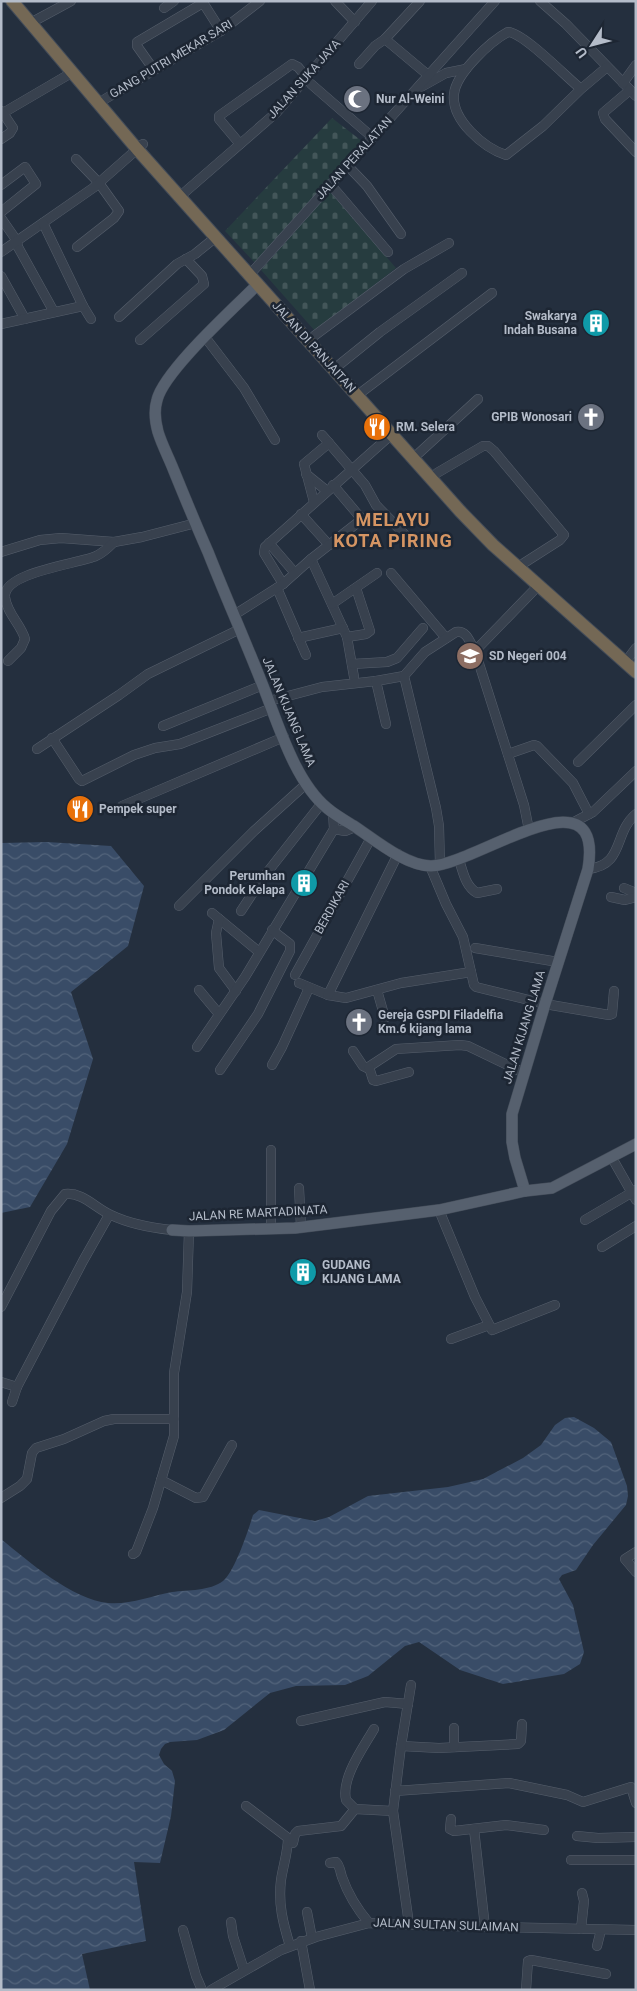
<svg xmlns="http://www.w3.org/2000/svg" width="637" height="1991" font-family="Roboto,sans-serif">
<defs>
<pattern id="cemetery-stones" width="16" height="16" patternUnits="userSpaceOnUse" patternTransform="scale(1.25)"><rect width="16" height="16" fill="#263c3f"/><path d="M2 7V4a2 2 0 0 1 4 0v3zM10 15v-3a2 2 0 0 1 4 0v3z" fill="#435659"/></pattern>
<pattern id="water-waves" width="16" height="10" patternUnits="userSpaceOnUse" patternTransform="scale(1.25)"><rect width="16" height="10" fill="#394c67"/><path d="M0 5q4-4 8 0t8 0" fill="none" stroke="#53647b"/></pattern>
</defs>
<rect width="100%" height="100%" fill="#242f3e"/>
<g fill="url(#cemetery-stones)">
<path d="M332,118l31,24 -108,121 -30,-32z"/>
<path d="M330,192l66,76 -81,63 -54,-61z"/>
</g>
<g fill="url(#water-waves)">
<path d="M47,842l64,4 33,40 -16,60 -57,46 22,67 -26,85 -37,63 -29,6v-370z"/>
<path d="M574,1417l20,11 17,14 16,44 1,10 -2,9 -33,40 -17,25 -14,5 -3,4 14,26 11,47 -4,12 -16,10 -61,10 -43,-14 -41,-28 -14,4 -37,30 -23,9 -49,1 -26,7 -46,37 -27,10 -27,2 -5,2 -4,5 -2,6 5,9 8,7 3,10 -4,35 -11,47 -26,-1 12,79 -64,13 8,36h-89v-451c27,22 72,61 107,64 21,2 43,-7 64,-11 16,-2 38,-1 51,-11 12,-10 25,-50 30,-66l6,-5 56,11 14,-4 39,-21 80,-9 35,-8 40,-21 18,-13 14,-20 10,-7z"/>
</g>
<g fill="none" stroke-linecap="round" stroke-linejoin="round">
<g stroke="#565f6c" stroke-width="10">
<g id="minor">
<path d="M202,1l19,30"/>
<path d="M335,1l20,21"/>
<path d="M420,1l-35,38 43,36"/>
<path d="M540,1l26,23 70,72"/>
<path d="M164,8l10,-7"/>
<path d="M36,20l35,-19"/>
<path d="M359,64l16,-18 10,-7"/>
<path d="M154,70l-17,-24v-4l66,-39"/>
<path d="M623,83l13,-18"/>
<path d="M311,84l61,53"/>
<path d="M421,87l25,-14 20,-4"/>
<path d="M581,89l-38,37 -37,29c-22,-7 -55,-35 -52,-61 2,-21 37,-53 54,-62 16,1 58,45 73,57l26,-22"/>
<path d="M630,90l-27,23 2,6 31,33"/>
<path d="M105,99l116,-68 39,-30"/>
<path d="M1,111l2,2 70,-41"/>
<path d="M1,139l9,-6 3,-5 -10,-15"/>
<path d="M240,144l-21,-25v-3l73,-52 6,3 9,11"/>
<path d="M76,159l23,24 20,28 -5,7 -37,29"/>
<path d="M347,165l20,21 34,48"/>
<path d="M330,184l58,68"/>
<path d="M1,185l24,-18 11,17 -35,28"/>
<path d="M185,192l92,-80 95,-111"/>
<path d="M1,218l16,23 1,6 36,65"/>
<path d="M1,252l92,-64 50,-44"/>
<path d="M254,270l241,-269"/>
<path d="M1,276l24,43"/>
<path d="M83,306l8,13"/>
<path d="M119,317l58,-53 18,-10 21,-17"/>
<path d="M1,324l82,-18 -40,-83"/>
<path d="M314,336l90,-67 45,-26"/>
<path d="M205,337l39,51 31,52"/>
<path d="M140,340l64,-56 -2,-8 -16,-17"/>
<path d="M339,365l41,-33 82,-59"/>
<path d="M363,391l129,-98"/>
<path d="M322,435l43,50 11,20 38,39"/>
<path d="M419,453l59,-54"/>
<path d="M437,473l46,-27h5l6,5 70,84 -4,5 -36,23"/>
<path d="M306,474l21,17"/>
<path d="M314,502l-10,-38 25,-21"/>
<path d="M301,514l28,31"/>
<path d="M269,543l26,30"/>
<path d="M1,552l39,-12 21,-2 53,4 28,-5 54,-14"/>
<path d="M311,559l36,78 7,40"/>
<path d="M391,573l55,65"/>
<path d="M283,584l-19,-31 1,-6 127,-113"/>
<path d="M277,588l29,67"/>
<path d="M332,604l45,-31"/>
<path d="M234,615l49,-31 28,-25 50,-39 -1,-3 -27,-32"/>
<path d="M347,637l19,-3 4,-3 -14,-43"/>
<path d="M298,638l45,-10"/>
<path d="M475,651l63,-65"/>
<path d="M630,656l6,-8"/>
<path d="M8,661l13,-13 4,-9c-4,-15 -18,-25 -20,-42 -2,-25 73,-33 91,-41 7,-3 13,-9 18,-14"/>
<path d="M352,664l35,-2 10,-4 26,-30"/>
<path d="M269,701l53,-14 54,-6"/>
<path d="M386,724l-10,-43 28,-5"/>
<path d="M163,726l100,-41"/>
<path d="M52,738l27,41 3,2 52,-26 21,-7 25,-4 92,-36"/>
<path d="M37,749l82,-54 29,-21 92,-45"/>
<path d="M508,754l26,-9 3,1 36,37 16,31"/>
<path d="M578,762l58,-57"/>
<path d="M122,806l162,-69"/>
<path d="M333,813l1,16 11,2 10,-4"/>
<path d="M574,822l19,-10 43,-41"/>
<path d="M459,860c4,11 6,26 18,33l20,-4"/>
<path d="M440,865l-1,-39 -3,-18 -32,-132 21,-24 31,-20c11,-2 14,11 19,19l49,154 5,25"/>
<path d="M430,866l16,38 17,33 11,48"/>
<path d="M588,869c37,-4 25,-36 48,-55"/>
<path d="M624,888l12,5"/>
<path d="M611,897l14,3 11,-3"/>
<path d="M179,906l75,-75 52,-47"/>
<path d="M241,911l21,-32 59,-75"/>
<path d="M212,913l47,39"/>
<path d="M219,919l-3,14 3,35 17,23"/>
<path d="M475,948l83,14"/>
<path d="M295,975l76,-137"/>
<path d="M299,983l29,12 18,3 55,-15 70,-11"/>
<path d="M476,987l69,17 64,11 3,-1 2,-23"/>
<path d="M199,990l20,24"/>
<path d="M377,990l8,28"/>
<path d="M328,995l70,-141"/>
<path d="M197,1047l48,-70 89,-148"/>
<path d="M353,1051l10,15 4,2 29,-19 64,-4 8,1 56,27"/>
<path d="M272,1065l10,-18 27,-59"/>
<path d="M369,1067l4,13 3,1 33,-9"/>
<path d="M220,1070l38,-56 32,-63v-7l-18,-14"/>
<path d="M612,1158l24,42"/>
<path d="M299,1188l2,39"/>
<path d="M439,1210l36,87 17,33 63,-25"/>
<path d="M585,1220l51,-30"/>
<path d="M271,1228v-78"/>
<path d="M602,1247l34,-21"/>
<path d="M1,1307l50,-96 14,-17c18,-2 30,14 46,21 19,9 41,13 61,15"/>
<path d="M451,1339l38,-14"/>
<path d="M1,1382l16,5"/>
<path d="M12,1402l5,-15 66,-126 26,-46"/>
<path d="M161,1480l35,18 7,-1 29,-52"/>
<path d="M1,1498l19,-12 7,-7 5,-26 4,-5 28,-9 40,-18 10,-2h60"/>
<path d="M636,1552l-11,7 11,13"/>
<path d="M133,1554l3,-2 17,-44 21,-72v-63l13,-81 2,-61"/>
<path d="M301,1721l84,-19 23,2"/>
<path d="M401,1746l38,2 79,-4 3,-3 1,-17"/>
<path d="M454,1747v-19"/>
<path d="M395,1791l114,-8 58,12 16,7 48,-15 5,16"/>
<path d="M246,1806l42,32c0,14 -5,28 -7,42 -3,24 2,43 9,66"/>
<path d="M355,1809l-9,-9c-5,-22 17,-52 28,-71"/>
<path d="M451,1819l-1,10 4,2 52,-6 38,5"/>
<path d="M474,1829l11,98"/>
<path d="M577,1836l21,2 38,-1"/>
<path d="M293,1843l2,-9 3,-3 43,-5 14,-17 38,2"/>
<path d="M571,1860h65"/>
<path d="M330,1863l6,-1c4,4 4,9 6,15 6,17 15,32 27,46"/>
<path d="M307,1912l5,26"/>
<path d="M231,1922l2,14 11,34"/>
<path d="M409,1924l-16,-113 8,-65 10,-61"/>
<path d="M581,1929l3,-28 -2,-8"/>
<path d="M183,1930l13,46 6,14"/>
<path d="M301,1941l9,49"/>
<path d="M597,1946l4,-16"/>
<path d="M211,1990l70,-40 35,-13 53,-14 76,3 191,4"/>
<path d="M526,1990l2,-29 3,-1 75,14"/>
</g>
</g>
<g stroke="#414a57" stroke-width="12">
<g id="major">
<path d="M257,285c-23,23 -93,86 -100,115 -3,10 -2,21 1,32 4,13 11,26 16,39 11,27 22,54 34,81 17,43 36,86 53,129 16,39 33,100 66,127 8,7 17,12 27,18 21,14 52,40 77,40 45,-1 174,-100 157,3l-43,135 -33,110v28l3,16 10,33"/>
<path d="M172,1230l17,1 106,-3 89,-11 55,-7 86,-19 27,-3 84,-44"/>
</g>
</g>
<g stroke="#434c59" stroke-width="14">
<path id="highway" d="M12,1l125,148 323,362 33,34 143,127"/>
</g>
<use href="#minor" stroke="#38414e" stroke-width="9"/>
<use href="#major" stroke="#56606e" stroke-width="11"/>
<use href="#highway" stroke="#746855" stroke-width="12"/>
</g>
<defs>
<g id="mosque-disc" transform="scale(1.4375)"><circle r="9.5" fill="#6b7280" stroke="#1d2633"/><path d="M3.5-4.9A6 6 0 1 0 3.5 4.9A5 5 0 1 1 3.5-4.9Z" fill="#fff"/></g>
<g id="building-disc" transform="scale(1.4375)"><circle r="9.5" fill="#0f9aa8" stroke="#1d2633"/><path d="M-4-6H4V6H1V3H-1V6H-4ZM-2.5-4.3h1.7v1.8h-1.7ZM.8-4.3h1.7v1.8H.8ZM-2.5-1h1.7V.8h-1.7ZM.8-1h1.7V.8H.8Z" fill="#fff"/></g>
<g id="church-disc" transform="scale(1.4375)"><circle r="9.5" fill="#6b7280" stroke="#1d2633"/><path d="M-1.2-6h2.4v3.5h3.3v2.4h-3.3V6h-2.4V-.1h-3.3v-2.4h3.3Z" fill="#fff"/></g>
<g id="restaurant-disc" transform="scale(1.4375)"><circle r="9.5" fill="#e8710a" stroke="#1d2633"/><path d="M-5-6h1v4h1v-4h1v4h1v-4h1v5L-1.5 .5V6h-2V.5L-5-1ZM5-6V6H3V1.5H1.5Q1.5-4 5-6Z" fill="#fff"/></g>
<g id="school-disc" transform="scale(1.4375)"><circle r="9.5" fill="#8d6e63" stroke="#1d2633"/><path d="M0-5L7-2L0 1L-7-2ZM-4 1L0 2.5L4 1V4Q0 6-4 4Z" fill="#fff"/></g>
</defs>
<g fill-rule="evenodd">
<use href="#mosque-disc" x="357" y="99"/>
<use href="#building-disc" x="596" y="323"/>
<use href="#church-disc" x="591" y="417"/>
<use href="#restaurant-disc" x="377" y="427"/>
<use href="#school-disc" x="470" y="656"/>
<use href="#restaurant-disc" x="80" y="809"/>
<use href="#building-disc" x="304" y="883"/>
<use href="#church-disc" x="359" y="1022"/>
<use href="#building-disc" x="303" y="1272"/>
</g>
<g text-anchor="middle" stroke-width="5" stroke-linejoin="round" paint-order="stroke">
<g font-size="12" fill="#b4bcc9" stroke="#1d2633">
<text transform="translate(171 59) rotate(-31)" y="4">GANG PUTRI MEKAR SARI</text>
<text transform="translate(304 79) rotate(-48)" y="4">JALAN SUKA JAYA</text>
<text transform="translate(354 158) rotate(-48)" y="4">JALAN PERALATAN</text>
<text transform="translate(314 347) rotate(48)" y="4">JALAN DI PANJAITAN</text>
<text transform="translate(289 712) rotate(67)" y="4">JALAN KIJANG LAMA</text>
<text transform="translate(332 907) rotate(-61)" y="4">BERDIKARI</text>
<text transform="translate(524 1027) rotate(-73)" y="4">JALAN KIJANG LAMA</text>
<text transform="translate(258 1213) rotate(-3)" y="4">JALAN RE MARTADINATA</text>
<text transform="translate(446 1925) rotate(2)" y="4">JALAN SULTAN SULAIMAN</text>
</g>
<g font-size="12" font-weight="bold" fill="#b4bcc9" stroke="#1d2633" text-anchor="start">
<text x="376" y="103">Nur Al-Weini</text>
<text x="577" y="320" text-anchor="end">Swakarya<tspan x="577" dy="14">Indah Busana</tspan></text>
<text x="572" y="421" text-anchor="end">GPIB Wonosari</text>
<text x="396" y="431">RM. Selera</text>
<text x="489" y="660">SD Negeri 004</text>
<text x="99" y="813">Pempek super</text>
<text x="285" y="880" text-anchor="end">Perumhan<tspan x="285" dy="14">Pondok Kelapa</tspan></text>
<text x="378" y="1019">Gereja GSPDI Filadelfia<tspan x="378" dy="14">Km.6 kijang lama</tspan></text>
<text x="322" y="1269">GUDANG<tspan x="322" dy="14">KIJANG LAMA</tspan></text>
</g>
<g font-size="18" font-weight="bold" letter-spacing="1" fill="#d59563" stroke="#1d2633">
<text x="393" y="526">MELAYU<tspan x="393" dy="21">KOTA PIRING</tspan></text>
</g>
</g>
<rect width="637" height="1991" fill="none" stroke="#b4bcc9" stroke-width="5"/>
<g transform="translate(592 45) rotate(234)" stroke="#1d2633" stroke-width="4" paint-order="stroke">
<path d="M0-4L9 19L0 12L-9 19Z" fill="#b4bcc9"/>
<text y="-8" font-size="14" font-weight="bold" text-anchor="middle" fill="#b4bcc9">U</text>
</g>
</svg>
